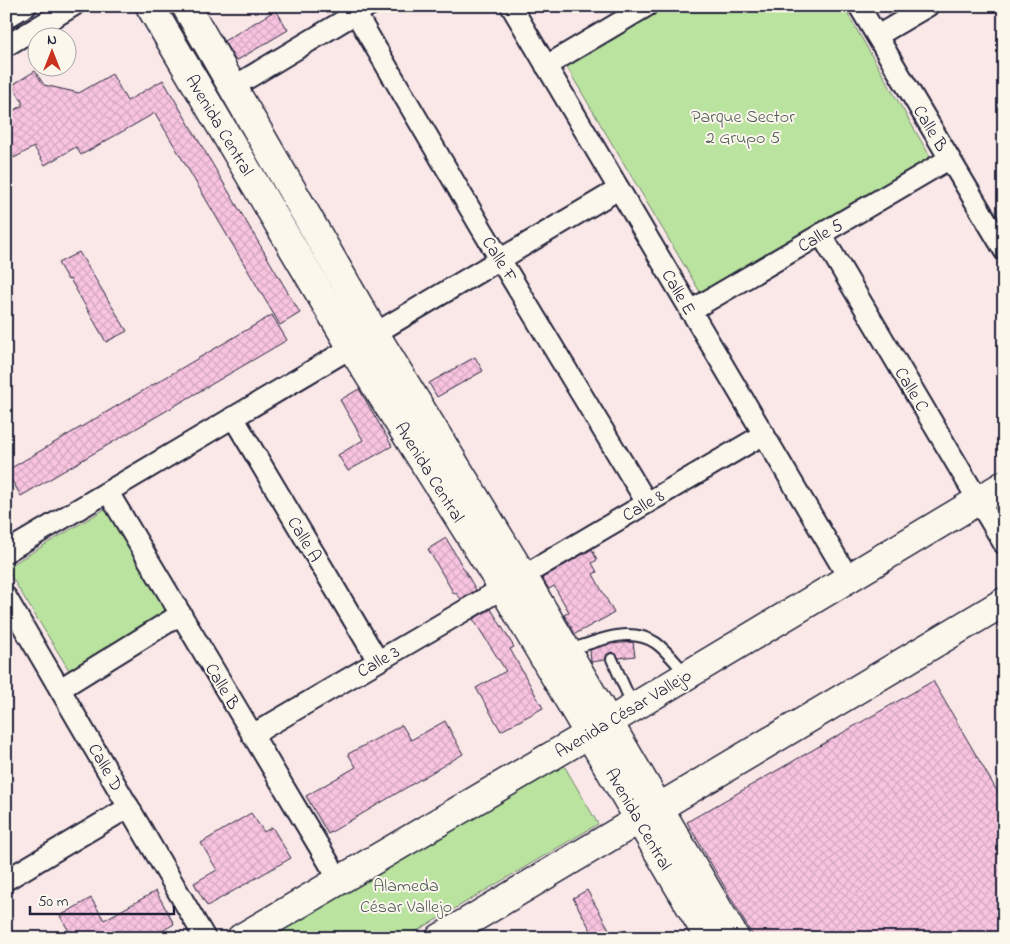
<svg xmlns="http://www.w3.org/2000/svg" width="1010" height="944" font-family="'Indie Flower',sans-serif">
<defs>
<pattern id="building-cross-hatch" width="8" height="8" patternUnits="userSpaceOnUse" patternTransform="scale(1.25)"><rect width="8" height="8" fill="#f9c4e0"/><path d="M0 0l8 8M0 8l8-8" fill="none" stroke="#d5a8c1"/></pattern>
</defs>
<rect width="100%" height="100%" fill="#fae8e8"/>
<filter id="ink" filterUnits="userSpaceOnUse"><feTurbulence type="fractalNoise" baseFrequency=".02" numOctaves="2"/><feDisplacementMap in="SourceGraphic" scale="10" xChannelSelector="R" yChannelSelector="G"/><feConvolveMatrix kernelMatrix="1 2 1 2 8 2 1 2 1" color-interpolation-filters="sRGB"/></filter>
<g filter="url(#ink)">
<g fill="#bae39f" stroke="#6e826d">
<path d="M667,6h176l88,152 -231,134 -134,-226z"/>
<path d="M110,506l63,102 -104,62 -63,-102z"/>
<path d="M562,762l36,62 -193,114h-143z"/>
</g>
<g fill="url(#building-cross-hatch)" stroke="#22223b">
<path d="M276,10l12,20 -52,31 -12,-20z"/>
<path d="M35,71l9,14 35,8 33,-19 15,27 36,-21 137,233 -20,12 -125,-212 -74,42 -5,-8 -31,18 -11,-18 -20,11 -8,-14v-29l16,-9v-5l-10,-16z"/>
<path d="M79,252l48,79 -21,11 -36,-63 -2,1 -10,-17z"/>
<path d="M272,315l15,25 -266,156 -15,-25z"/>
<path d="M475,357l8,14 -46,26 -8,-14z"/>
<path d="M359,389l33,57 -44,25 -10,-16 25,-15 -23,-40z"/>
<path d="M446,538l30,52 -15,9 -5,-6 -2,1 -26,-45z"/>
<path d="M592,549l5,11 -5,3 5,9 -4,2 21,39 -39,21 -11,-19 5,-3 -15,-26 -5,3 -7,-11z"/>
<path d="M491,609l23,38 -4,2 33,59 -42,23 -25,-43 30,-17 -33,-52z"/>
<path d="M633,642l2,14 -16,2 -7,-6 -5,3 -2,5 -14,2 -1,-12 20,-6z"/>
<path d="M933,681l71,122v135h-250l-67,-116z"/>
<path d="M445,721l18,33 -135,80 -22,-38 50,-29 -8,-13 54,-29 9,15z"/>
<path d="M251,813l13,19 8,-5 19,31 -84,48 -13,-23 23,-13 -16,-27z"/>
<path d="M587,890l27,48h-19l-22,-40z"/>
<path d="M156,891l18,33 -24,14h-77l-13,-22 31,-18 13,22z"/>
</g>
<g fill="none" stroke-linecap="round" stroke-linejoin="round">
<g stroke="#22223b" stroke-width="14">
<g id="lane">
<path d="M567,651c28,-9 61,-26 89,-8 11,8 21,21 30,31"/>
<path d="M612,659l21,47"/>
</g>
</g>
<g stroke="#22223b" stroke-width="24">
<g id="street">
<path d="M511,6l337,571"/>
<path d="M859,6l145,244"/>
<path d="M356,14l127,217 164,272"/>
<path d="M6,18l20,-12"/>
<path d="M877,36l51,-30"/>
<path d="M6,46l67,-40"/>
<path d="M546,66l101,-60"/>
<path d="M233,87l135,-81"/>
<path d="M821,234l183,310"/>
<path d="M690,311l259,-152"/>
<path d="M233,417l145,244"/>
<path d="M108,492l231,388"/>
<path d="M6,552l613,-363"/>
<path d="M523,576l241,-142"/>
<path d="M6,597l199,341"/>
<path d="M60,689l121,-75"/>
<path d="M252,735l251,-147"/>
<path d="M6,880l123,-73"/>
</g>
</g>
<g stroke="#22223b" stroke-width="31">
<g id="secondary">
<path d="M150,6l202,342 151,240 206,350"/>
<path d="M186,6l189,328 148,242 212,362"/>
<path d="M241,938l348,-204 415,-249"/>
<path d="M440,938l564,-336"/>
</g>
</g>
<use href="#lane" stroke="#fbf7ec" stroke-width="10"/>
<use href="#street" stroke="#fbf7ec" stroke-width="20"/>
<use href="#secondary" stroke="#fbf7ec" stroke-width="28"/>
</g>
</g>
<g text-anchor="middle" stroke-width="4" stroke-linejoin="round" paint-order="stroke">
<g font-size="18" fill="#505c59" stroke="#fbf7ec">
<text x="743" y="122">Parque Sector<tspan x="743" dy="21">2 Grupo 5</tspan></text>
<text x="406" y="891">Alameda<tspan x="406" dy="21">César Vallejo</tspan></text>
</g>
<g font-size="18" fill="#22223b" stroke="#fbf7ec">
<text transform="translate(220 125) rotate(59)" y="6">Avenida Central</text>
<text transform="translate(931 128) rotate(59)" y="6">Calle B</text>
<text transform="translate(820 235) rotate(-30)" y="6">Calle 5</text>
<text transform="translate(500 259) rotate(58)" y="6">Calle F</text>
<text transform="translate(679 292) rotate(60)" y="6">Calle E</text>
<text transform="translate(912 389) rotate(59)" y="6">Calle C</text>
<text transform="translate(430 472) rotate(58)" y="6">Avenida Central</text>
<text transform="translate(643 505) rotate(-30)" y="6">Calle 8</text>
<text transform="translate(305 539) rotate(59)" y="6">Calle A</text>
<text transform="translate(378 661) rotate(-30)" y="6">Calle 3</text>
<text transform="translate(223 686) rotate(59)" y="6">Calle B</text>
<text transform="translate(623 713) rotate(-31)" y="6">Avenida César Vallejo</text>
<text transform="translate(106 767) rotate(60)" y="6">Calle D</text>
<text transform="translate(639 819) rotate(60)" y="6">Avenida Central</text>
</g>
</g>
<rect width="1010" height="944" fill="none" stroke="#fbf7ec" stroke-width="25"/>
<rect x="12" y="12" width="985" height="919" fill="none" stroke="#22223b" stroke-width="2" filter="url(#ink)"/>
<g transform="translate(52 52)"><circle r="24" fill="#fbf7ec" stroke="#a4a2a5"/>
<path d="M0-4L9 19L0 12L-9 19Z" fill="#c8321e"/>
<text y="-8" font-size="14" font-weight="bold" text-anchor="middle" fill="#22223b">N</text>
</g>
<path d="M30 906v8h144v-8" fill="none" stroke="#22223b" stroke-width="2.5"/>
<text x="38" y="906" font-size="15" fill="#22223b" stroke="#fbf7ec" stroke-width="4" paint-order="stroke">50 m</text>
</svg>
